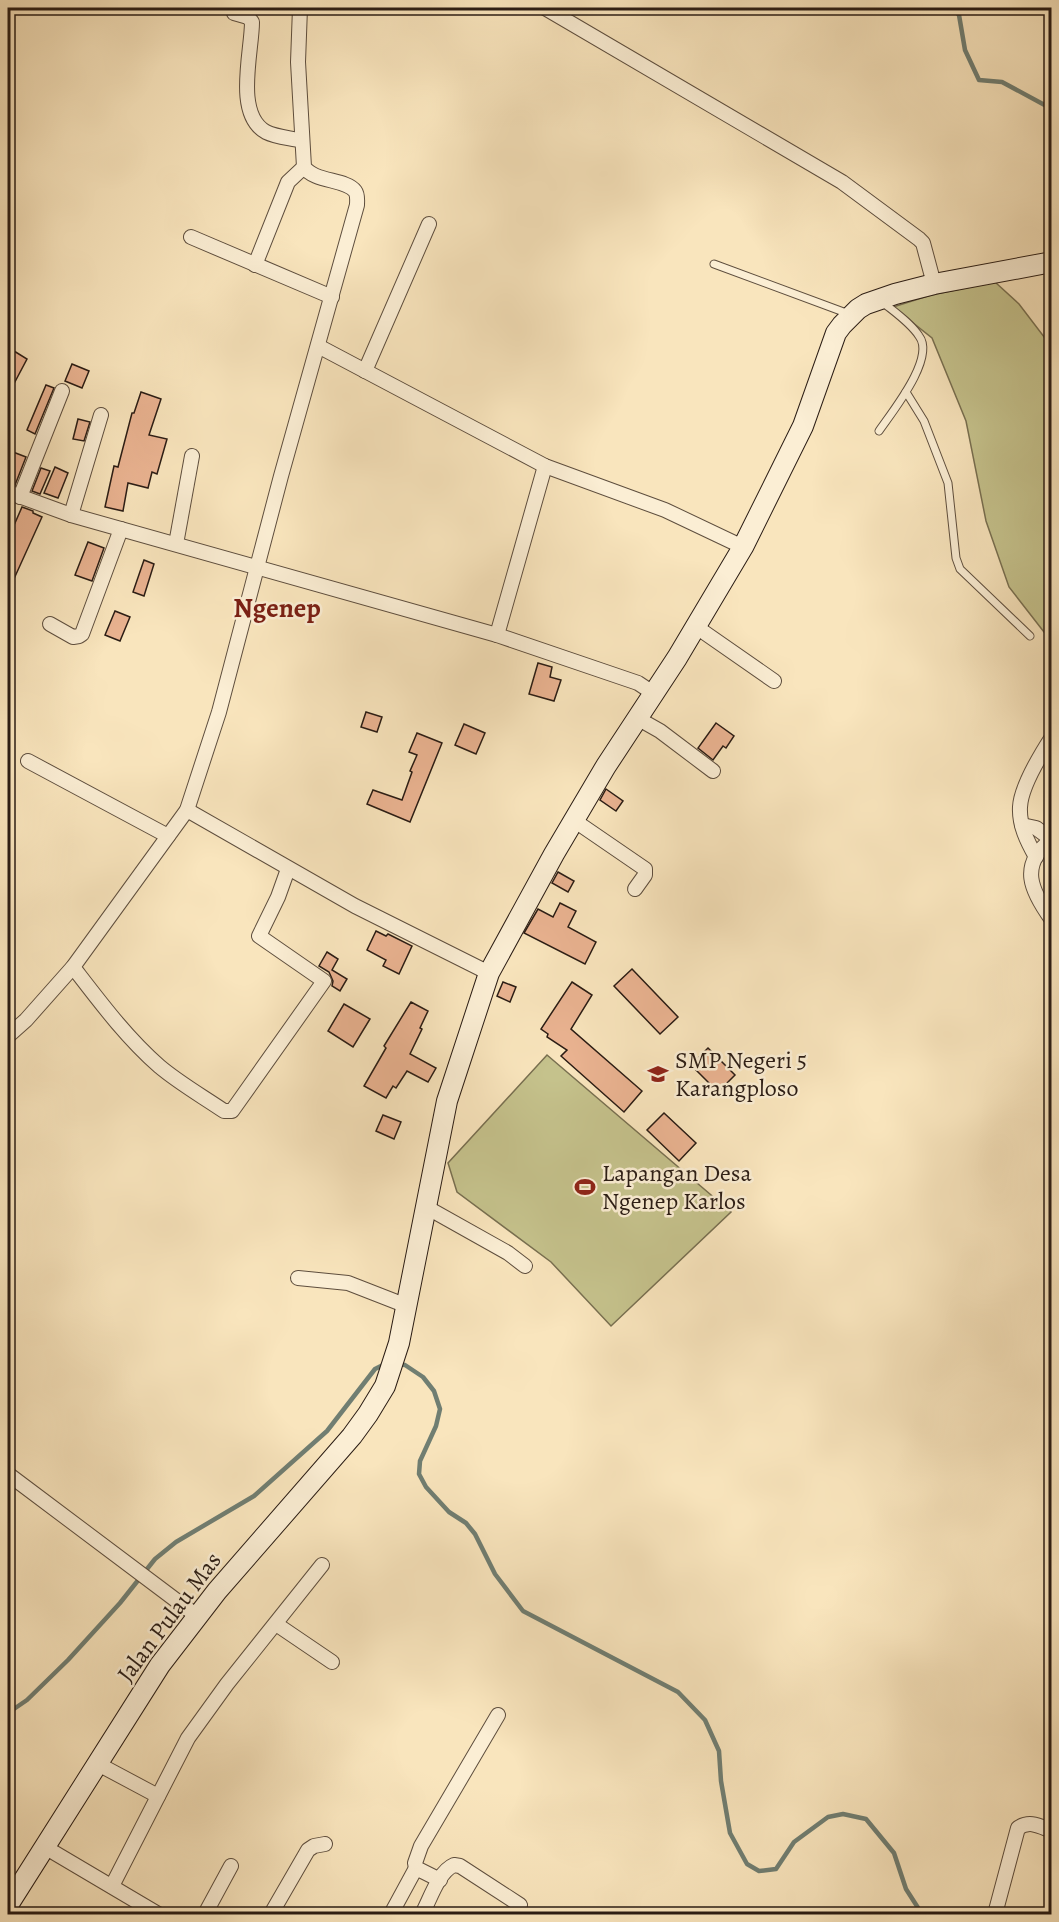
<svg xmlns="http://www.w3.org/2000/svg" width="1059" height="1922" font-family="Alegreya,serif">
<rect width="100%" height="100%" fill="#f9e5bd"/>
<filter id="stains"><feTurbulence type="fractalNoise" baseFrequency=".00333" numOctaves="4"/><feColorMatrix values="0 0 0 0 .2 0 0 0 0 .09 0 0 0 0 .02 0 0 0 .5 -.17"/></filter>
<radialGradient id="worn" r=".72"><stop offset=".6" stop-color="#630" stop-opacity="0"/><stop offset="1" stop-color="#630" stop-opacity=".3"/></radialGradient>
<g fill="#c5c28c" stroke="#786f50" stroke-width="1.5">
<path d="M995,282l24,22 32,42v295l-42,-54 -23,-66 -20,-100 -34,-83 -39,-31 38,-12z"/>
<path d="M547,1055l184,157 -120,114 -60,-64 -94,-70 -9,-29z"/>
</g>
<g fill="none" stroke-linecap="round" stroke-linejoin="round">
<g stroke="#707e72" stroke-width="4.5">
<path d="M952,8l7,7 6,35 14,30 23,2 50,27"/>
<path d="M396,1364l9,1 18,12 11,14 6,18 -4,17 -16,35 -1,13 7,13 23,25 17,11 9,11 20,40 28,37 155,81 27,28 14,31 2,30 9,52 17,31 12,7 17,-2 18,-27 34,-25 15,-3 23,5 28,34 12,36 16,25"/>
<path d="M8,1713l19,-13 41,-40 52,-57 35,-44 21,-17 78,-46 73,-65 48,-62 10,-5"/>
</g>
</g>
<g fill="#eab391" stroke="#2a1c14" stroke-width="1.5">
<path d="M14,351l13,8 -19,36v-31z"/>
<path d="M72,364l17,7 -7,17 -17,-7z"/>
<path d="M46,385l8,3 -19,46 -8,-4z"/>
<path d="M141,392l20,7 -12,36 18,4 -10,35 -5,-2 -4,16 -20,-5 -5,28 -18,-4 9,-41 4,1 14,-54h2z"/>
<path d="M78,419l12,3 -6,19 -11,-2z"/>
<path d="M13,452l13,5 -11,28 -7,-3v-17z"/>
<path d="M55,467l13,6 -10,25 -14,-5z"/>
<path d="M41,468l9,3 -10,23 -8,-3z"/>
<path d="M22,507l11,4v2l9,4 -34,75v-53z"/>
<path d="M88,542l16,6 -12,33 -17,-6z"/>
<path d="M144,560l10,4 -10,32 -11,-4z"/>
<path d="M115,611l15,6 -10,24 -15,-6z"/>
<path d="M538,663l14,4 -2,10 11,3 -7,21 -25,-7z"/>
<path d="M366,712l16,5 -5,15 -16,-5z"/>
<path d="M716,723l18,13 -8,12 -3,-2 -10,14 -15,-12z"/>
<path d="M464,724l21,9 -9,21 -21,-9z"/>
<path d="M417,733l25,10 -32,79 -43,-18 6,-14 29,10 10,-28 -2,-1 7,-16 -8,-3z"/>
<path d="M606,789l17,12 -7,10 -16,-11z"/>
<path d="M558,872l16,9 -6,11 -16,-9z"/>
<path d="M560,903l16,8 -8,16 28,15 -11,22 -61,-31 14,-24 15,8z"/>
<path d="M376,931l10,5 2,-2 24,12 -13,28 -16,-8 3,-6 -19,-10z"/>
<path d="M327,952l11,7 -6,11 15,9 -7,12 -8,-5 1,-5 -4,-9 -10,-6z"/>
<path d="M632,969l46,48 -18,17 -46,-48z"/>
<path d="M503,982l13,5 -6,15 -13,-6z"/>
<path d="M572,982l20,13 -21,34 71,62 -18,21 -63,-56 6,-6 -20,-13 1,-3 -7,-5z"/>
<path d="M411,1002l17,9 -8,17 2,1 -12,25 26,14 -8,14 -21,-11 -11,17 -3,-2 -7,12 -22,-12 22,-38 -2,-2z"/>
<path d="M344,1004l26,15 -17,28 -25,-16z"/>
<path d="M708,1048l27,27 -17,17 -27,-27z"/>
<path d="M664,1113l32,30 -17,18 -32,-31z"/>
<path d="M383,1115l18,7 -7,17 -18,-8z"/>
</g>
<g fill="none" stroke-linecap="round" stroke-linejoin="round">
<g stroke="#5e4e3e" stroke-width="9">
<g id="lane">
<path d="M714,264l135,50"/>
<path d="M906,392l18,29 24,62 8,75 4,11 70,67"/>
<path d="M879,431c13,-19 57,-73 40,-95 -9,-14 -26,-25 -38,-35"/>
</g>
</g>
<g stroke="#5e4e3e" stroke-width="16">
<g id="street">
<path d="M545,8l297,174 77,57 4,4 11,41"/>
<path d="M234,13l14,4 4,5c0,30 -18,92 14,110 10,5 24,6 36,9"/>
<path d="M191,237l141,60"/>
<path d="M255,265l33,-83 16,-15"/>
<path d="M318,346l227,120 120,44 78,37"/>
<path d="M365,371l64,-147"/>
<path d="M8,492l63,23 426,120 141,48 15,10"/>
<path d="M20,497l42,-106"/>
<path d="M71,515l30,-100"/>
<path d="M176,544l16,-88"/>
<path d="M50,624l23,13 6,-1 3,-2 39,-105"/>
<path d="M695,626l79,55"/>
<path d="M497,635l48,-169"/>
<path d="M637,718l23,13 53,40"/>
<path d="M28,761l140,75"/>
<path d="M187,810l168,96 134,67"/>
<path d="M575,821l70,48v6l-10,14"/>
<path d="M1022,825l14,3 15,11"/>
<path d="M1052,839c-34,26 -21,52 0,81"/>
<path d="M1036,857c-9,-16 -17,-32 -16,-50 1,-20 21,-53 32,-70"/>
<path d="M73,967c27,35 53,70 86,99 20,17 43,30 65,45h8l92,-130 -65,-45 19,-39 10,-28"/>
<path d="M8,1036l18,-16 47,-53 114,-157 32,-98 62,-236 76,-271c0,-4 1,-10 -2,-14 -9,-12 -41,-9 -51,-24l-6,-105 2,-54"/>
<path d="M426,1207l82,46 17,13"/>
<path d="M298,1278l50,5 59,23"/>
<path d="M8,1474l189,142"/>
<path d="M276,1624l56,38"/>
<path d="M98,1764l60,32"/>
<path d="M43,1846l115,68"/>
<path d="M416,1868l-1,-5 6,-17 77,-131"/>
<path d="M112,1886l76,-148 39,-54 95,-119"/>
<path d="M205,1914l26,-48"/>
<path d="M271,1914l37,-64 6,-4 11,-2"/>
<path d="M391,1914l25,-46 24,12"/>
<path d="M422,1914c8,-14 16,-42 32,-49l6,1 60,39"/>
<path d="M995,1914l23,-86c12,-8 21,-2 34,3"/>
</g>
</g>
<g stroke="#2a1c14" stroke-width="22">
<path id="secondary" d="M8,1905l152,-240 57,-74 135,-155 16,-22 17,-28 14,-43 48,-242 42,-128 65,-119 52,-88 71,-108 66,-111 60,-121 33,-93 6,-8 16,-16 8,-5 29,-10 39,-10 118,-22"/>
</g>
<use href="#lane" stroke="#fbeed4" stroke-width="7"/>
<use href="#street" stroke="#fbeed4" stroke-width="14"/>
<use href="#secondary" stroke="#fbeed4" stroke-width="20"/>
</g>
<defs>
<g id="school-bare" transform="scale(1.62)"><path d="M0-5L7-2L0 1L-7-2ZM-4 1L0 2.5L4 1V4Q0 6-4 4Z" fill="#8f2418" stroke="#fbeed4" stroke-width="2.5" paint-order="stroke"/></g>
<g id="stadium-bare" transform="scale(1.62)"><path d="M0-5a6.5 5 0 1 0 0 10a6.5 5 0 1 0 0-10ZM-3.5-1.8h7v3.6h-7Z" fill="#8f2418" stroke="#fbeed4" stroke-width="2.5" paint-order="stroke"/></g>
</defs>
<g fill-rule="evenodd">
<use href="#school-bare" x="658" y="1074"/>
<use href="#stadium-bare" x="585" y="1187"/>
</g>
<g text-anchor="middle" stroke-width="5" stroke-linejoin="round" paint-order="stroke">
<g font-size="24" fill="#2a1c14" stroke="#fbeed4" text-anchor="start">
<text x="675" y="1068">SMP Negeri 5<tspan x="675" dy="28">Karangploso</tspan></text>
<text x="602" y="1181">Lapangan Desa<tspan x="602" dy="28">Ngenep Karlos</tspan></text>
</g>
<g font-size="24" fill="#2a1c14" stroke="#fbeed4">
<text transform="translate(169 1617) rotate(-53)" y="8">Jalan Pulau Mas</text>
</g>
<g font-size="27" font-weight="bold" fill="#7a1f14" stroke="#fbeed4">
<text x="277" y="617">Ngenep</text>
</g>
</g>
<rect width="1059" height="1922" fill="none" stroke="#f9e5bd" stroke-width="30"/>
<rect x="9" y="9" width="1041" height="1904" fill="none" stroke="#2a1c14" stroke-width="3"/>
<rect x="15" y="15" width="1029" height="1892" fill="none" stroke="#2a1c14" stroke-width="1.5"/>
<rect width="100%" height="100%" filter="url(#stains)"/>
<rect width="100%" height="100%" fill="url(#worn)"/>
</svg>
